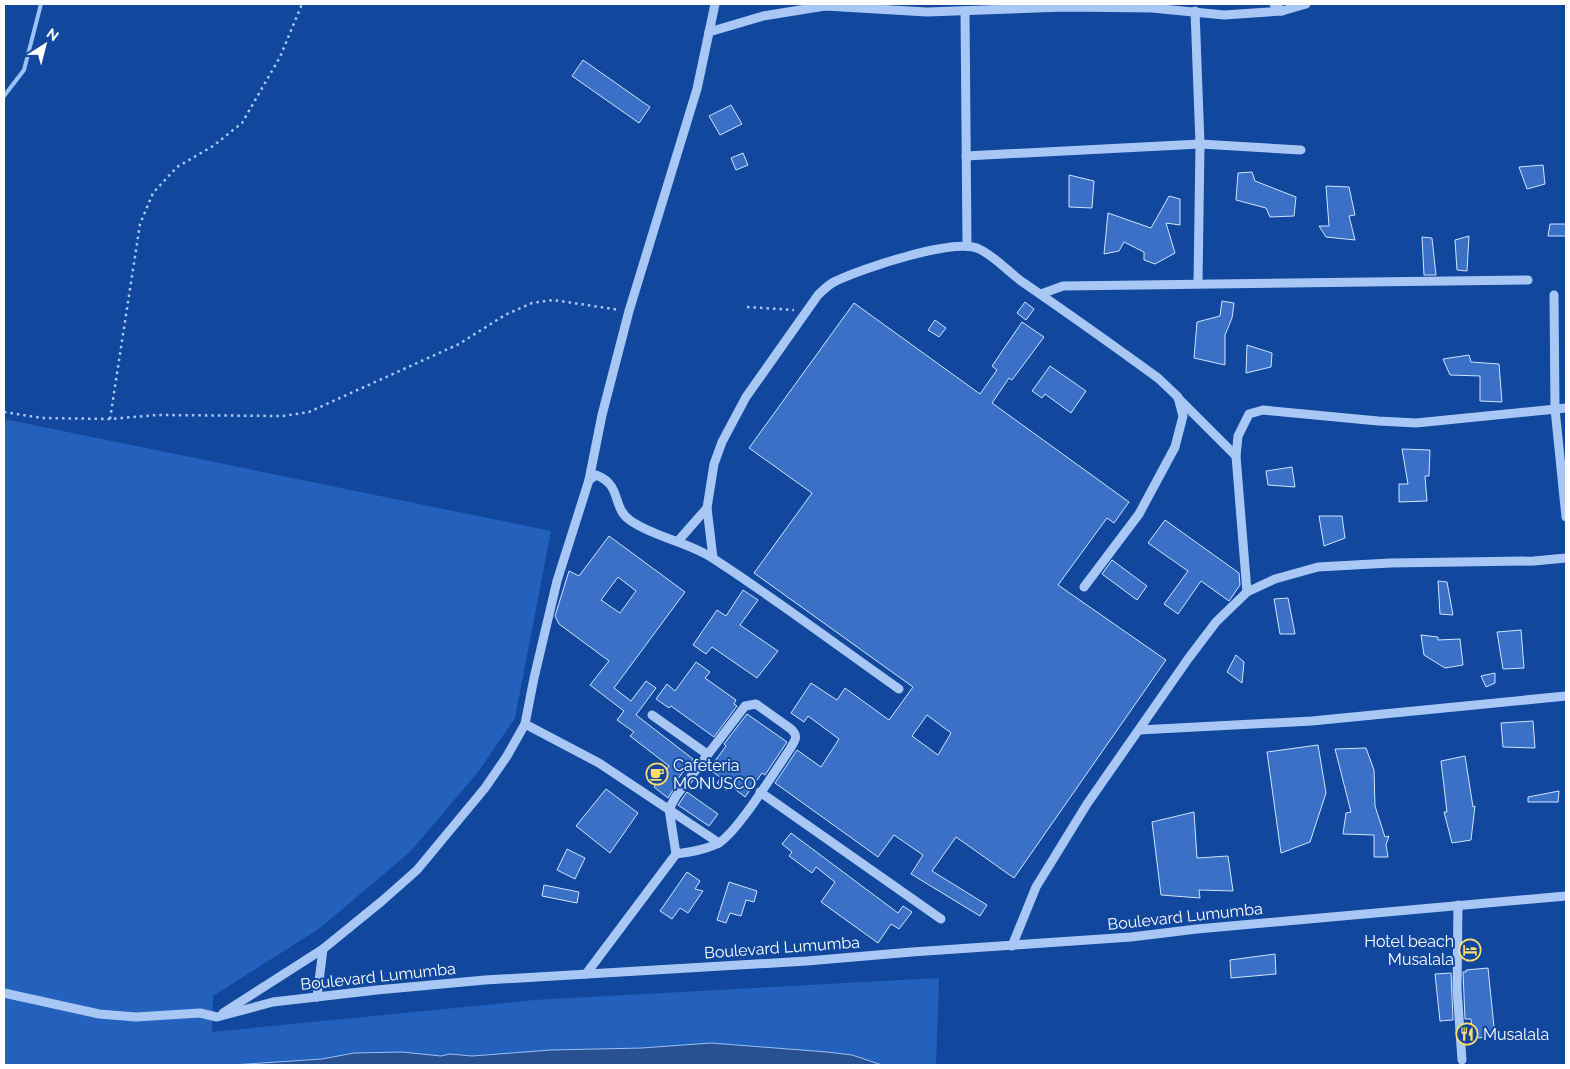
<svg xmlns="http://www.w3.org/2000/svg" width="1570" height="1069" font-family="Raleway,sans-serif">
<rect width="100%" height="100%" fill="#11489e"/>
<path fill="#2461bd" d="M4,419l547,112 -36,187 -37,54 -68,80 -90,76 -107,68 -1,36 322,-32 405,-22 -3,87h-54l-30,-10 -24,-3 -117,-9 -69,5 -91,2 -79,6 -22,-2 -9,2 -39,-4 -48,1 -32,6 -90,6h-228z"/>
<path fill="#295191" stroke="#9ac1f8" d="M711,1043l116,9 25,3 30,10h-650l90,-6 32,-6 48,-1 39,4 9,-2 22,2 79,-6 91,-2z"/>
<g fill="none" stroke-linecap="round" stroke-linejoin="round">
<path stroke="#9ac1f8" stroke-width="4" d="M4,96l20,-26 17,-66"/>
</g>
<g fill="#3a71c6" stroke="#d1e3fe" fill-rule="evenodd">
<path d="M583,60l67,47 -11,16 -67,-47z"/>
<path d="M731,105l11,19 -22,11 -11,-19z"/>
<path d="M743,153l5,12 -12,5 -5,-12z"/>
<path d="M1543,165l2,19 -18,5 -8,-22z"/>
<path d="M1252,172l3,9 41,16 -2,19 -24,1 -4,-9 -30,-8 2,-27z"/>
<path d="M1069,175l25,6 -2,27 -23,-1z"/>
<path d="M1326,186l23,1 6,28 -6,1 6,24 -29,-3 -7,-11h10z"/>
<path d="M1169,196l11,3v26l-14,-2 9,30 -20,11 -11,-4v-8l-20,-10 -5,9 -15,3 4,-41 43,15z"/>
<path d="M1550,224h16v12h-18z"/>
<path d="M1469,236l-2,35 -10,-1 -2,-30z"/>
<path d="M1422,237l10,1 4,37h-12z"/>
<path d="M1222,301l12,2 -2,15 -7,17v30l-31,-7 3,-36 23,-6z"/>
<path d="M1025,302l9,7 -8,11 -9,-7z"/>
<path d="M854,303l126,91 17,-24 -5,-4 30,-44 22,15 -32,43 -3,-2 -17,25 137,99 -15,21 -7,-5 -49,67 108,75 -152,218 -58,-41 -24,34 55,34 -7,11 -69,-42 12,-19 -29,-20 -16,22 -103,-74 22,-33 24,17 18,-28 -31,-23 -4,6 -13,-9 20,-30 26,17 8,-12 44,32 24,-33 -159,-114 58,-80 -63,-45zM927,715l24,18 -13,22 -26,-19z"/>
<path d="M935,320l11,8 -7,9 -11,-7z"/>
<path d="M1247,345l25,8 -1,14 -25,6z"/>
<path d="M1469,355l2,7 28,2 3,38 -22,-1v-25l-30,-1 -7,-16z"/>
<path d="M1050,366l36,25 -15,22 -26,-19 -3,4 -10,-7z"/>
<path d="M1402,449l28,1 -1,26h-4l2,25 -28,1v-18h9z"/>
<path d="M1292,467l3,20 -27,-2 -2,-14z"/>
<path d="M1319,516h23l3,22 -21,8z"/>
<path d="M1165,520l74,53 1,12 -11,16 -28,-20 -23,33 -14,-10 24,-33 -40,-28z"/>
<path d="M609,536l76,56 -71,96 17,13 15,-20 10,7 -20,27 57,44 -19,25 2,1 -8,13 -14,-11 15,-21 -39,-30 4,-4 -17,-12 7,-9 -34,-26 19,-24 -50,-37 -4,-8 14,-45 10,5zM618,577l18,14 -16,22 -19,-13z"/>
<path d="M1112,560l35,26 -10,14 -35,-26z"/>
<path d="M1438,581l9,1 6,33 -13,-1z"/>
<path d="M743,590l15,10 -18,25 38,26 -21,27 -45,-31 -6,7 -13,-9 24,-35 9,6z"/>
<path d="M1288,598l7,36h-15l-6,-35z"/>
<path d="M1521,630l3,38 -21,1 -6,-37z"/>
<path d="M1421,635l17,2v3l22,-1 3,26 -18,3 -21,-13z"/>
<path d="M1236,655l8,7 -2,21 -15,-11z"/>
<path d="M696,662l14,10 -5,6 31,22 -2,4 3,2 -23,31 -43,-31 -2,2 -13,-9 11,-15 8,7z"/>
<path d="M1495,673v10l-9,4 -5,-11z"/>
<path d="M747,714l40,28 -22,33 -3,-2 -17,24 -14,-11 -4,5 -10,-8 4,-5 -12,-9 17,-23 -2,-2z"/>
<path d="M1533,721l2,27 -32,-1 -2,-24z"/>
<path d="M1318,745l8,48 -16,49 -29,11 -14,-101z"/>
<path d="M1366,748l8,22 1,36 10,31 4,-1 -3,9 2,12h-14v-22l-31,-1 3,-21 5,-1 -16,-63z"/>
<path d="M1465,756l8,51 2,-1 -4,34 -19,3 -8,-31h3l-6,-51z"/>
<path d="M606,789l32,24 -28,40 -34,-27z"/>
<path d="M1559,791l-1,11h-30v-5z"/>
<path d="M687,792l31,22 -9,12 -31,-21z"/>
<path d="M1194,812l3,46 31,-2 5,35 -34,-1 1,8 -39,-3 -9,-73z"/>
<path d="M791,833l107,80 5,-7 9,6 -13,17 -8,-5 -13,19 -57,-41 14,-20 -19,-15 -4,6 -23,-17 3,-4 -10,-8z"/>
<path d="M567,849l18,9 -10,21 -18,-9z"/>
<path d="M687,872l13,9 -5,8 8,2 -15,22 -8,-5 -8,11 -12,-8z"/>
<path d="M729,882l28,9 -3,11 -8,-2 -5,16 -11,-3 -4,10 -9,-3z"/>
<path d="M544,885l35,7 -2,11 -35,-7z"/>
<path d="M1275,954l1,20 -45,4 -1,-18z"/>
<path d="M1488,968l7,69 -22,1 -2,-19h-6l-2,-47h3v-2z"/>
<path d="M1451,973l2,47 -13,1 -5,-47z"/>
</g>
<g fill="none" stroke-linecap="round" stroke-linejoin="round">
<g stroke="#a8c7f5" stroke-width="2.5" stroke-dasharray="2.5 4" stroke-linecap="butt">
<path d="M747,307l47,3"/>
<path d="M4,412l38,6 68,1 47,-4 126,1 26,-4 150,-68 46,-29 27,-12 21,-3 67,10"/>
<path d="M110,419l30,-195 13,-31 24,-26 36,-21 29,-23 38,-66 22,-53"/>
</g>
<g stroke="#a8c7f5" stroke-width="9">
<path d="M1274,4l8,7 24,-7"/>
<path d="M965,11l2,234"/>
<path d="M1195,11l5,133 -2,139"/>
<path d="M709,32l54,-16 62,-10 102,6 138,-5 87,1 72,7 58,-4"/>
<path d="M966,156l234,-12 101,6"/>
<path d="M1041,294l22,-8 465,-6"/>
<path d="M1554,295l1,114 11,108"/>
<path d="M1178,398l58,58"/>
<path d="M589,480l7,-5c27,10 15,33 35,46 25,17 58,21 83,38 63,41 124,87 185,130"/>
<path d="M678,541l29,-33"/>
<path d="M713,558l-6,-50 7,-44 8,-22 24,-45 72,-102c5,-5 11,-11 18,-14 25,-12 119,-44 143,-32 16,7 30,24 45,34 45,31 90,63 134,95l20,19 5,19 -8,31 -36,67 -55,73"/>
<path d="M1247,592l-11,-136 2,-20 11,-22 14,-4 115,11 38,2 150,-15"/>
<path d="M652,715l55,39"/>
<path d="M525,724l74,39 120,80"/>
<path d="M1139,730l173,-9 254,-25"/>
<path d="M760,792l181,127"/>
<path d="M1458,905l-1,84 5,71"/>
<path d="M1012,946l24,-59 51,-83 101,-145 28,-37 31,-30 28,-13 43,-12 72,-4 144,-2 32,-3"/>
<path d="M586,974l90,-120 -7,-45 7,-13 69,-90 11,-2 35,25c8,8 4,11 -1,20 -14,20 -54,86 -73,95 -13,6 -27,8 -41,10"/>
<path d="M4,993l95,21 37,3 64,-4 17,4 56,-15 104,-12 108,-10 322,-19 105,-9 219,-15 66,-8 369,-33"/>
<path d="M317,997l6,-48"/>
<path d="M223,1013l100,-64 59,-48 35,-31 68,-82 22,-32 18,-32 9,-46 23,-97 32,-101 13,-65 27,-104 68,-222 18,-85"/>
</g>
</g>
<defs>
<g id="cafe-ring" transform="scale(1.125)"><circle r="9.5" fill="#11489e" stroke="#ffdc6c" stroke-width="1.5"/><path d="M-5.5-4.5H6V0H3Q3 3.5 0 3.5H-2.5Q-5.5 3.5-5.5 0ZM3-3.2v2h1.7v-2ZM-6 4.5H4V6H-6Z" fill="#ffdc6c"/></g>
<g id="hotel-ring" transform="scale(1.125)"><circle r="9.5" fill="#11489e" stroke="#ffdc6c" stroke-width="1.5"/><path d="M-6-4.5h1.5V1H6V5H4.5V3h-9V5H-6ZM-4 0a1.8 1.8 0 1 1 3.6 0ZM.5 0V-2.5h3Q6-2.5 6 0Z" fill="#ffdc6c"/></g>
<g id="restaurant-ring" transform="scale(1.125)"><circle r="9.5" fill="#11489e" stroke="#ffdc6c" stroke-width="1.5"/><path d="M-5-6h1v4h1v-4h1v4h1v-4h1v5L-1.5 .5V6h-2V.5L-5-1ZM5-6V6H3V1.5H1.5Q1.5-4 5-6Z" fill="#ffdc6c"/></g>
</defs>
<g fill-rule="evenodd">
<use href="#cafe-ring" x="657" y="774"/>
<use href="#hotel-ring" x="1470" y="950"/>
<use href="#restaurant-ring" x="1467" y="1034"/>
</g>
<g text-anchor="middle" stroke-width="4" stroke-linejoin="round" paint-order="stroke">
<g font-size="16" fill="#fff" stroke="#11489e" text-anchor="start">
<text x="673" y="771">Cafeteria<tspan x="673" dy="18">MONUSCO</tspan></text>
<text x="1454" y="947" text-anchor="end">Hotel beach<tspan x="1454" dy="18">Musalala</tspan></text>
<text x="1483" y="1040">Musalala</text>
</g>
<g font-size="16" fill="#fff" stroke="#11489e">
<text transform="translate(1185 916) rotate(-6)" y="6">Boulevard Lumumba</text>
<text transform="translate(782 947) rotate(-4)" y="6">Boulevard Lumumba</text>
<text transform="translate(378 976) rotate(-6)" y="6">Boulevard Lumumba</text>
</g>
</g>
<rect width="1570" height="1069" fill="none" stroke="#ffffff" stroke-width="10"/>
<g transform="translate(45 45) rotate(36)" stroke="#11489e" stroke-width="4" paint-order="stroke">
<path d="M0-4L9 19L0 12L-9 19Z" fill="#ffffff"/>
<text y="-8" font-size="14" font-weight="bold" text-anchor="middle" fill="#ffffff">N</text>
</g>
</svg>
